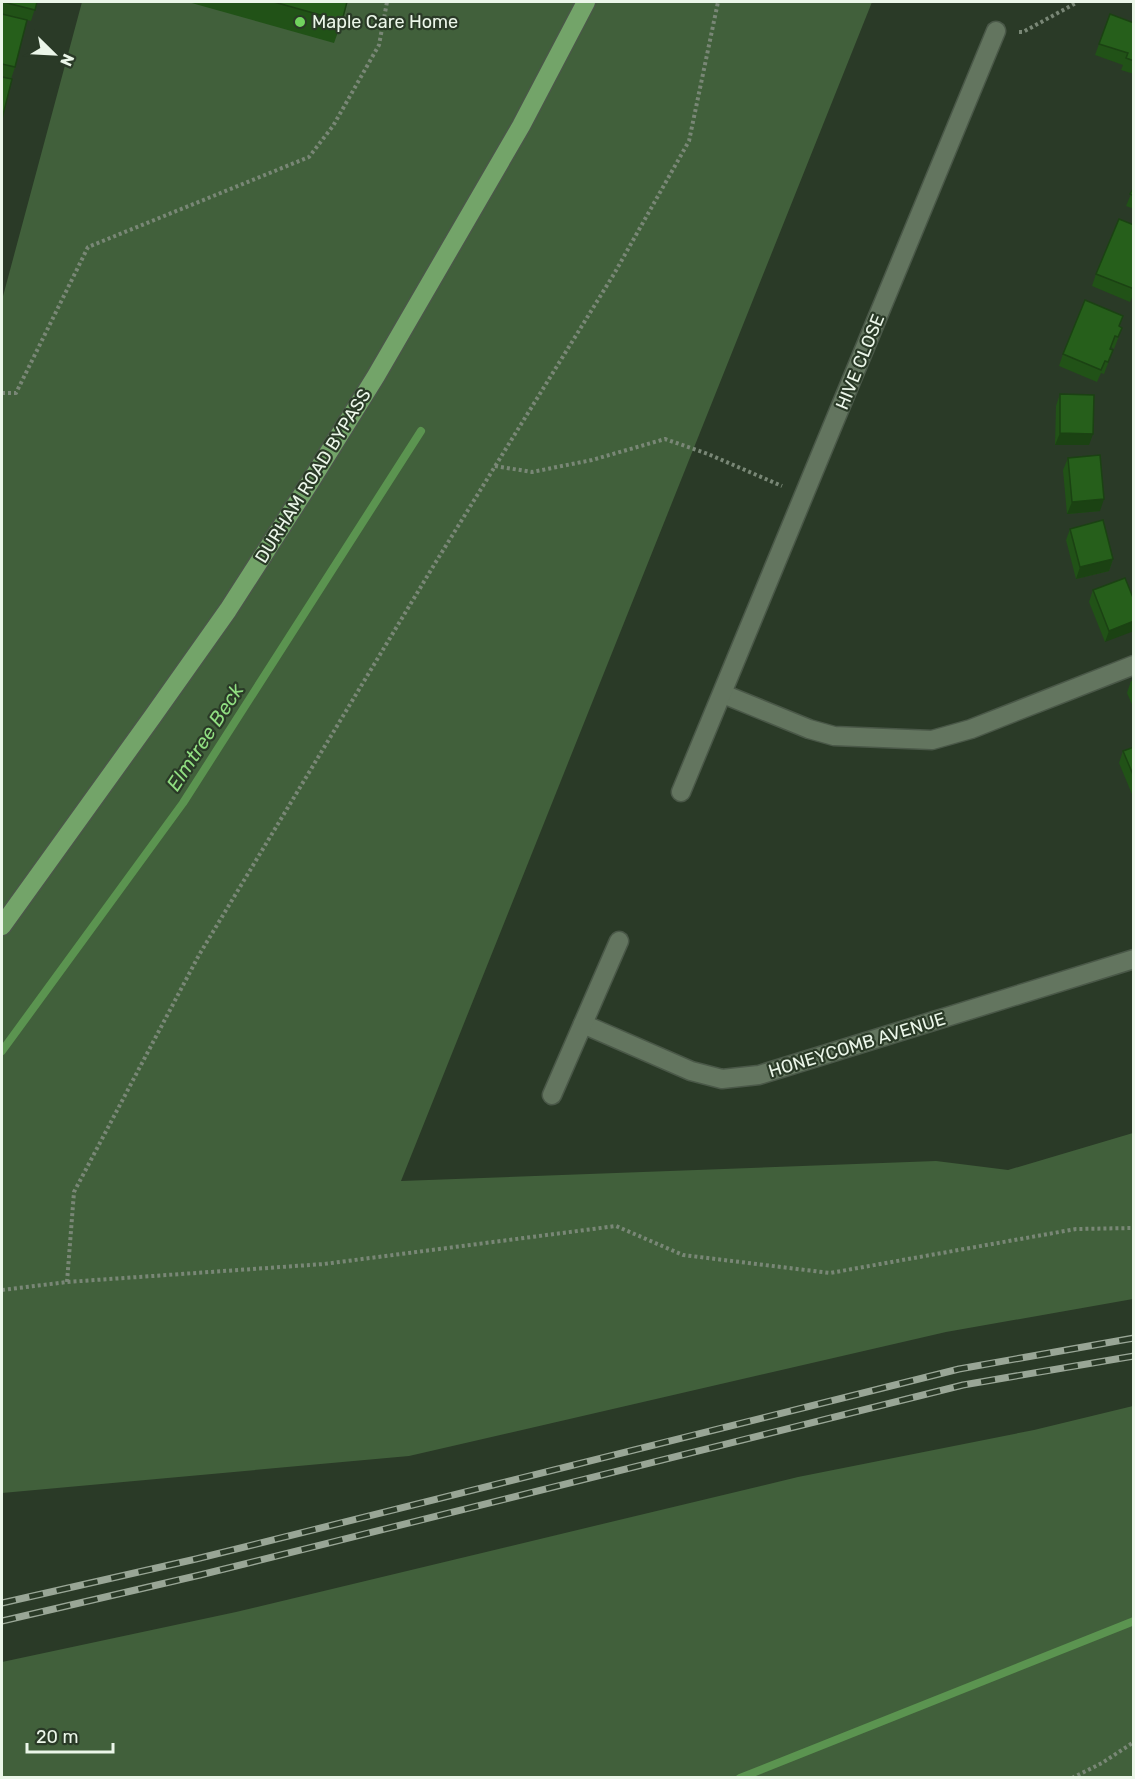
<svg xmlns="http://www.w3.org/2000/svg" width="1135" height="1779" font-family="Rubik,sans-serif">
<rect width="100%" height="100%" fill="#2a3a27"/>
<g fill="#41603b">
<path d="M82,2h790l-471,1179 535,-20 72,9 125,-37v166l-187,33 -537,124 -407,37v-1193z"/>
<path d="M1133,1406v371h-1131v-115l234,-50 562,-135 236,-47z"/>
</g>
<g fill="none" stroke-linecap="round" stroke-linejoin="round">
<g stroke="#5b9450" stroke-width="8">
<path d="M2,1051l181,-248 238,-372"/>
<path d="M740,1778l394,-157"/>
</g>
<g stroke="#4a5848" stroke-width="21">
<g id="street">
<path d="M723,694l86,35 25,7 98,4 39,-11 163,-64"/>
<path d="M681,792l315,-761"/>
<path d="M583,1024l108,47 31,8 37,-4 375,-116"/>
<path d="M552,1095l67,-154"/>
</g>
</g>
<g stroke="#4a5848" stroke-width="21">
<path id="primary" d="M2,926l151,-210 75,-106 81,-126 67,-108 145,-250 65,-124"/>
</g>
<g stroke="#798776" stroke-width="4" stroke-dasharray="3 3" stroke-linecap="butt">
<path d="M1019,32h4l53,-29"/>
<path d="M2,393h14l72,-146 221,-90 24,-31 46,-81 8,-43"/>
<path d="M495,466l37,6 60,-12 73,-21 43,15 74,32"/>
<path d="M67,1282l7,-90 125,-237 235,-390 180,-291 75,-133 29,-139"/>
<path d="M2,1290l65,-8 257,-18 292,-38 67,29 147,18 246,-44 58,-1"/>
<path d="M1072,1778l30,-15 32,-21"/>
</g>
<use href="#street" stroke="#63755f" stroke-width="18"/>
<use href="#primary" stroke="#73a469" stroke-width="18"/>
<g stroke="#99a696" stroke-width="7">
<g id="rail">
<path d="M2,1603l194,-44 763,-190 175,-31"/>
<path d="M2,1621l198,-46 763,-190 171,-29"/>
</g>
</g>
<use href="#rail" stroke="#2a3a27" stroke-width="4.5" stroke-dasharray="14" stroke-linecap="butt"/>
</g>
<g fill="#215217">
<path d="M2,2h35l-6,19 -4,-1 -12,47 -4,12 -9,-3z"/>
<path d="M188,2h159l-5,19 -8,22z"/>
<path d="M1110,14l24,9v51l-13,-4 2,-5 -28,-10z"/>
<path d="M1134,187v22l-8,-3z"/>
<path d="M1134,225v68l-4,9 -38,-16 4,-12z"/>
<path d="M1119,326l3,2 -8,21 -3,-2 -1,2 3,1 -9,24 -3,-1 -4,9 -38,-16 4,-12z"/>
<path d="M1060,394l29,51h-34l1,-39z"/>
<path d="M1068,458l32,53 -33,3 -4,-44z"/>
<path d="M1070,529l43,30 -4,12 -33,8 -10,-39z"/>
<path d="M1093,590l41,10 -29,42 -16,-40z"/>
<path d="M1131,681h3v28l-7,-16z"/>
<path d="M1134,747v52l-15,-36 4,-12z"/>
</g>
<g fill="#1b4213">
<path d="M1060,433l33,1 -4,11h-34z"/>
<path d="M1104,499l-4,12 -33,3 5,-12z"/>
<path d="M1113,559l-4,12 -33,8 4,-12z"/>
<path d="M1134,621v10l-29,11 4,-11z"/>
</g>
<g fill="#265f1b" stroke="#1b4213" stroke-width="1.5">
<path d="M3,2h34l-2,8z"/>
<path d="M274,2h73l-5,19z"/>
<path d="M2,14l25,6 -12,47 -13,-3z"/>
<path d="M1110,14l24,9v38l-8,-3 2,-5 -29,-9z"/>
<path d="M2,77l10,2 -10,40z"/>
<path d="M1134,187v9l-4,-2z"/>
<path d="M1119,219l15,6v64l-38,-15z"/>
<path d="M1085,300l38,16 -4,10 3,2 -4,9 -3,-1 -5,13 3,1 -5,12 -3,-1 -4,9 -38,-16z"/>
<path d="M1060,394l34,1 -1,39 -33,-1z"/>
<path d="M1100,455l4,44 -32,3 -4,-44z"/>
<path d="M1103,520l10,39 -33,8 -10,-38z"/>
<path d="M1125,578l9,22v21l-25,10 -16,-41z"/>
<path d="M1134,747v30l-11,-26z"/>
</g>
<circle fill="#71d35e" stroke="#2a3a27" stroke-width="2" cx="300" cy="22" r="6"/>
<g text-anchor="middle" stroke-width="4.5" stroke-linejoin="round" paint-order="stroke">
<g font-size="18" fill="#ebf6e9" stroke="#2a3a27" text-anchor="start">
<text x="312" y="28">Maple Care Home</text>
</g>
<g font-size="18" fill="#ebf6e9" stroke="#2a3a27">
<text transform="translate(860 362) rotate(-68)" y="6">HIVE CLOSE</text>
<text transform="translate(313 476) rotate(-58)" y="6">DURHAM ROAD BYPASS</text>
<text transform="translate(857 1045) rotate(-17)" y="6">HONEYCOMB AVENUE</text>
</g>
<g font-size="20" font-style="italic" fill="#90de81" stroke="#2a3a27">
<text transform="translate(205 737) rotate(-57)" y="7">Elmtree Beck</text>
</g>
</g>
<rect width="1135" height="1779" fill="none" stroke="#ebf6e9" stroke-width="6"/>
<g transform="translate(54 54) rotate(114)" stroke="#2a3a27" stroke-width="4.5" paint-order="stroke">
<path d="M0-4.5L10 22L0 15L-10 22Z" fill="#ebf6e9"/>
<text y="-9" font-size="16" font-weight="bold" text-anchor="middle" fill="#ebf6e9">N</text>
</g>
<path d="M27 1743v9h86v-9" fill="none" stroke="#ebf6e9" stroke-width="3"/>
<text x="36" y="1743" font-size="18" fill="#ebf6e9" stroke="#2a3a27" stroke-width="4.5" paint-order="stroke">20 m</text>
</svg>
